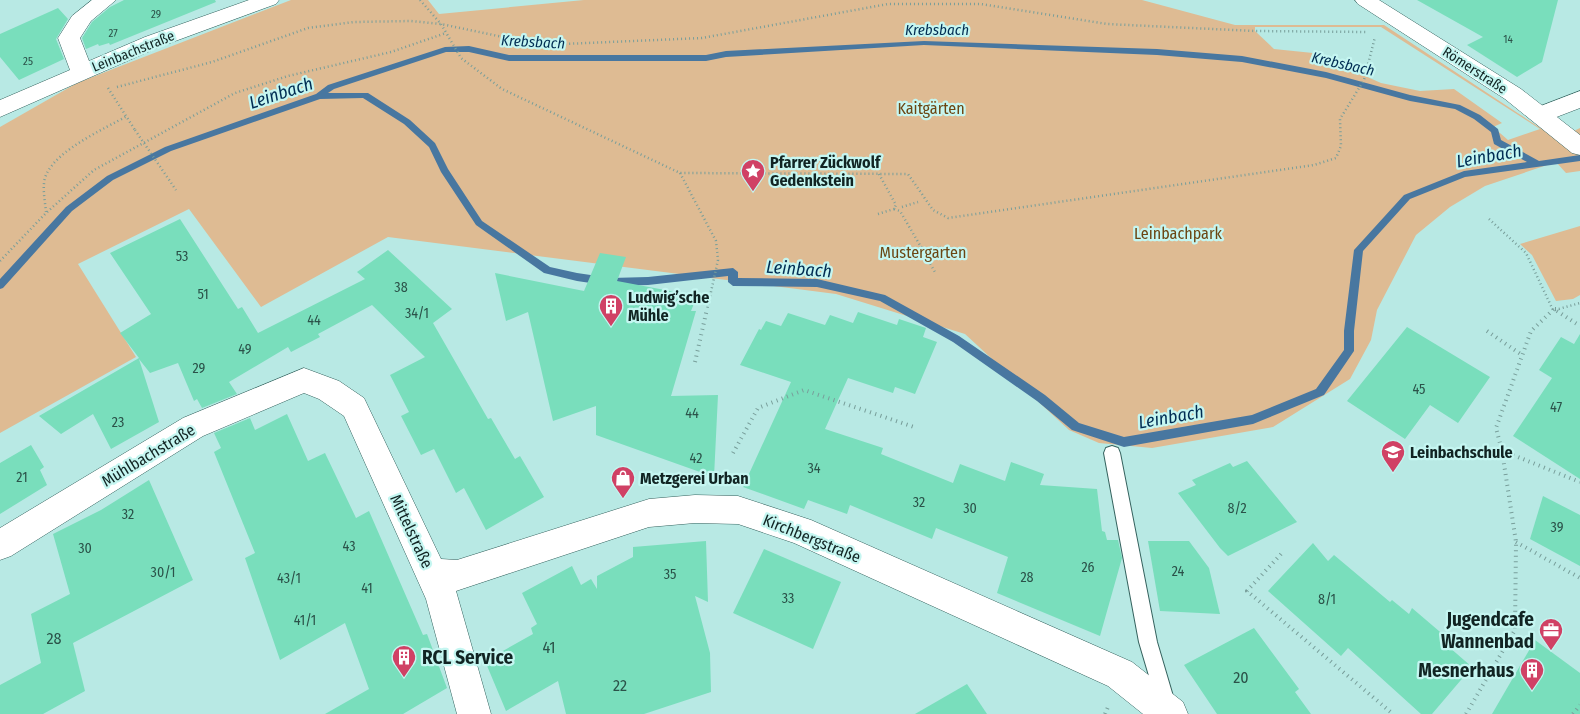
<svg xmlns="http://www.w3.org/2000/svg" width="1580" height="714" font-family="'Fira Sans Condensed',sans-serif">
<rect width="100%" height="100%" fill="#b8e9e4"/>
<g fill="#debb93" fill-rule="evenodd">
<path d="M291,0h137l11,14 145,-14h558l93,25h149l173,114 23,-11v43l-14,2 -10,-11 -71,24 -35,21 -34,28 -39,75 -6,30 -21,39 -77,48 -121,21 -53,-5 -30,-13 -104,-96 -129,-40 -448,-57 -127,70 -72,-98 -111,55 58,93 -136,76v-306l77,-44zM1255,27h126l159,102 -32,11 -15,-13 9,-4 -48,-34 -34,2 -39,-8 -68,-30 -39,-4 -19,-18z"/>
<path d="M1580,226v69l-7,4 -17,2 -24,-46 -12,-11z"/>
</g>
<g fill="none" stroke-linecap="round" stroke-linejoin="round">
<path fill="#4877a0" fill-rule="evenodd" d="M924,41l233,8 85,7 84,16 84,23 50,10 20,10 18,14 3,11 38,21 41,-6v6l-115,16 -55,22 -47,52 -9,80v20l-30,44 -71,29 -129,23 -52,-17 -35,-29 -84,-59 -73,-41 -63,-14 -84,-1 -5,-4v-6l-80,9 -37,1 -34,-5 -33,-8 -68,-48 -35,-53 -12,-25 -25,-23 -41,-26 -43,1 -149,52 -58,29 -41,31 -69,77 -3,1v-10l66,-72 41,-31 58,-29 151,-53 12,-9 117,-38 24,-1 40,9h197l20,-4zM924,45l233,10 85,7 84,16 84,23 45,8 19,10 17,13 3,12 33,18 -63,9 -60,24 -50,55 -10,81v19l-28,39 -64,26 -128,22 -45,-14 -34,-28 -86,-59 -74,-41 -68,-16 -79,-1v-6l-5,-4 -85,9 -37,1 -34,-5 -27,-6 -68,-46 -34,-52 -13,-26 -25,-23 -42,-27h-40l6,-4 112,-37h23l40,9h197l20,-4z"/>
</g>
<g fill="#79debc">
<path d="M124,0h91l1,2 -106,43 -1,-2 -10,3 -1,-2 -12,5 -4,-11 10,-16 18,-15z"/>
<path d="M1417,0h141l-16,62 -25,15 -50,-32 16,-8z"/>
<path d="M58,8l10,11 -12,20 8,20 -45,21 -19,-23v-23z"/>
<path d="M180,219l58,90 4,-2 16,26 107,-54 -8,-7 31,-22 64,59 -19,14 55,96 3,-1 24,41 5,-3 24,41 -58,33 -22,-42 -8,5 -22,-44 -13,6 -20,-39 8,-4 -19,-37 35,-18 -53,-52 -54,29 2,3 -29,15 -3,-5 -59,35 8,12 -35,14 -5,-9 -3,2 -16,-38 -28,10 -11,-14 20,63 -48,27 -18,-35 -32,20 -22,-18 100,-58 -19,-25 31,-19 -41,-61z"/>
<path d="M600,253l26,4 -9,24 80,15 -6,15h5l-25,85 47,-1 -4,82 -118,-42v-29l-43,15 -25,-109 -22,9 -11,-48 89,18z"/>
<path d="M858,312l39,13 2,-6 27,9 -3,9 14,5 -22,52 -20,-7 -2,6 -45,-15 -23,51 58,19 -2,6 72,29 7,-19 45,17 6,-19 33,12 -4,11 57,4 5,42 3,1 2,8h11l4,18 -22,78 -103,-43 11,-36 -72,-29 -4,11 -82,-34 -3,9 -39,-14 -4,9 -61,-22 48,-105 -51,-17 19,-36 2,1 5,-9 15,5 7,-13 37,12 5,-10 23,8z"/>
<path d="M1407,327l83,50 -32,46 -28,-18 -25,34 -58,-38z"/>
<path d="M1580,334v145l-67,-43 39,-58 -13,-8 22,-33 13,7z"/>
<path d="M287,414l21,47 17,-8 31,65 13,-7 54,124 4,-1 20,54 -44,26h-78l44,-25 -24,-66 -65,37 -35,-102 10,-5 -41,-101 7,-4 -7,-15 36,-15 5,12z"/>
<path d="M31,445l13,22 -4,3 7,15 -47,29v-51z"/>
<path d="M1247,461l50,61 -69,34 -8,-8 -42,-55 18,-8 -4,-5 38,-17 3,4z"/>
<path d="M149,480l44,100 -120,63 12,48 -42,23h-43v-29l41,-22 -10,-49 39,-20 -17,-60 48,-24z"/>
<path d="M1543,496l37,19v51l-50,-27z"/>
<path d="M706,541l2,61 -13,-6 15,57 1,39 -67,22h-78l-8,-33 -52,30 -21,-50 48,-27 -2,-6 6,-4 -15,-31 50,-27 9,19 10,-6 6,10v-13l36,-19v-10z"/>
<path d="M1148,541h41l20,27 11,46 -60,-3z"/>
<path d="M1313,543l15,18 6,-6 56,47 2,-2 17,14 3,-6 41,35 -4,4 23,20 -40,47h-11l-73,-66 -7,8 -73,-65z"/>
<path d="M764,549l77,33 -28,67 -80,-36z"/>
<path d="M1254,628l45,61 -4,3 16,22h-94l-33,-49z"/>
<path d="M1535,640l45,33v41h-88z"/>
<path d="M967,684l20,30h-72z"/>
</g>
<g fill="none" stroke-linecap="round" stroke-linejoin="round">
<g stroke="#35625e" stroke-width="2">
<path id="service" d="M1112,446l6,2 2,5 37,189 18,61 -2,7 -7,2 -7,-2 -2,-7 -18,-61 -35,-189 2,-5z"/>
</g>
<g stroke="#35625e" stroke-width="1">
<g id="minor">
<path d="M92,0h24l-25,21 -11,17 9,23 56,-24 104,-37h30l-3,4 -117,43 -159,70v-17l70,-30 -12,-32 14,-22z"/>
<path d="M1580,91v17l-39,15 -8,-2 -3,-6 3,-6z"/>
<path d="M304,368l35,13 25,17 77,161 16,1 192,-61 46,-4 43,1 73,24 321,142 51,40 5,12h-45l-35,-28 -314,-143 -56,-19 -43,-1 -46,4 -193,64 35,123h-34l-31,-115 -82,-183 -25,-17 -15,-6 -101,43 -192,120 -11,4v-32l183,-110z"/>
</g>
</g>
<g stroke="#35625e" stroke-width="1">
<path id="secondary" d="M1355,0h24l142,89 59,46v20l-8,-2 -67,-54 -147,-95z"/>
</g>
<g stroke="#789e9a" stroke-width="2.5" stroke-dasharray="1 3" stroke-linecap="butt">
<path d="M420,0l21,24 20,34 41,31 178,84 228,1 25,36 15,8 366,-53 22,-7 5,-12 -1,-27 24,-39 11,-43"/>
<path d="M117,87l95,-25 96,-34 46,-6 57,-1 30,3 100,21 161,-7 186,-34h93l126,20 148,7 112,1"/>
<path d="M108,88l27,42"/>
<path d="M680,173l36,68 2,19 -11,50"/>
<path d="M879,174l17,31 -2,4 6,2 21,36 -3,6 8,3 10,18"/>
<path d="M902,207l16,-5"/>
<path d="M46,212c-1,-12 -5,-28 1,-39 12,-24 57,-44 80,-57"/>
<path d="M878,214l16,-5"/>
<path d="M1489,219l37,34 27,57"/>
<path d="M921,247l8,3 -3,6"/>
<path d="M929,250l12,-3"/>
<path d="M904,257l14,-4"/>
<path d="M0,261l46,-48 48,-43 141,-77 53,-17 103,-24 55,-19"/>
<path d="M1555,310l25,-7"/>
</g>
<g stroke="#789e9a" stroke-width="4" stroke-dasharray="1 4.5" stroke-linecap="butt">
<path d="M1556,309h-2l26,17"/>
<path d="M1487,331l35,24"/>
<path d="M695,362l12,-53"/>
<path d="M1503,451l77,31"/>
<path d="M733,453l25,-45 46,-18 110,37"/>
<path d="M1516,542l64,36"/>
<path d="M1281,554l-34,37 146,123"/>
<path d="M1105,714l3,-7"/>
<path d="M1466,714l49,-84 1,-88 -14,-91 -6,-23 35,-97 23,-22"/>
<path d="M1573,714l7,-9"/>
</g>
<use href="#service" fill="#fff" fill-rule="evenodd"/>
<use href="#minor" fill="#fff" fill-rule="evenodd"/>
<use href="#secondary" fill="#fff" fill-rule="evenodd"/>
<path stroke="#789e9a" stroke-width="2.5" stroke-dasharray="1 3" stroke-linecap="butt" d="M135,130l41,60"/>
</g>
<defs>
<g id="sight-pin" transform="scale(1.25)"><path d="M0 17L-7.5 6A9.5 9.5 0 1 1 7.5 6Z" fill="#d04165" stroke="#c5f6f1"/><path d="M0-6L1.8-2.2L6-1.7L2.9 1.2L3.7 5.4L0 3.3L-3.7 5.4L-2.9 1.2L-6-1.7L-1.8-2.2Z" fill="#fff"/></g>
<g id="building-pin" transform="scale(1.25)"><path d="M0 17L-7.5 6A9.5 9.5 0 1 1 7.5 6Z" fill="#d04165" stroke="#c5f6f1"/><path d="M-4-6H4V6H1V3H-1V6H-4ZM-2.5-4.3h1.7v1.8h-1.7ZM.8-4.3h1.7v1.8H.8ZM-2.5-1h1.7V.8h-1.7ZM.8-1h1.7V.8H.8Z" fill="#fff"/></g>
<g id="school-pin" transform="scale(1.25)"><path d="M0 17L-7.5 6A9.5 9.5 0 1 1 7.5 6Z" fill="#d04165" stroke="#c5f6f1"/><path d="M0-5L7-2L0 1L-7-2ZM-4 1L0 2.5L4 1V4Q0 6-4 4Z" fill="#fff"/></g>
<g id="shop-pin" transform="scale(1.25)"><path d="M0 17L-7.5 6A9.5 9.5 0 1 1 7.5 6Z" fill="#d04165" stroke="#c5f6f1"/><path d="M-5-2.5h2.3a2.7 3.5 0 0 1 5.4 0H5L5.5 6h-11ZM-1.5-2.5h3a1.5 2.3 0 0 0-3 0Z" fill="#fff"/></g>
<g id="office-pin" transform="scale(1.25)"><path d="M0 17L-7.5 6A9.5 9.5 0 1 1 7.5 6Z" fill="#d04165" stroke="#c5f6f1"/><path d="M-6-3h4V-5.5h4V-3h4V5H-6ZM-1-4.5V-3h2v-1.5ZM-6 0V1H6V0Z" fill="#fff"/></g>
</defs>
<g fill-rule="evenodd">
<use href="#sight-pin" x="753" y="171"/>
<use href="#building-pin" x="611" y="306"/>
<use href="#school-pin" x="1393" y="452"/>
<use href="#shop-pin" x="623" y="478"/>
<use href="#office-pin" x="1551" y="630"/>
<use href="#building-pin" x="404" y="657"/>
<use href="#building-pin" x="1532" y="670"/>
</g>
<g text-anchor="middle" stroke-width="4.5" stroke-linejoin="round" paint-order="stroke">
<g font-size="11" fill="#2b5249">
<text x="156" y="18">29</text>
<text x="113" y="37">27</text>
<text x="1508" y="43">14</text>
<text x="28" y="65">25</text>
</g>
<g font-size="14" fill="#112423" stroke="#c5f6f1">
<text transform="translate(133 51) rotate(-22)" y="5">Leinbachstraße</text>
<text transform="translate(1475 70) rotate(33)" y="5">Römerstraße</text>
</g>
<g font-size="14" fill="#2b5249">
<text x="182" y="261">53</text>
<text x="401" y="292">38</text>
<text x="203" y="299">51</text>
<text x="417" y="318">34/1</text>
<text x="314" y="325">44</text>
<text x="245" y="354">49</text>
<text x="199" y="373">29</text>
<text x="1419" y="394">45</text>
<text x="1556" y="412">47</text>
<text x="692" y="418">44</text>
<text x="118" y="427">23</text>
<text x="696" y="463">42</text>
<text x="814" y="473">34</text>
<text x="22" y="482">21</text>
<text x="919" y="507">32</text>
<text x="970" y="513">30</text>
<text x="1237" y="513">8/2</text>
<text x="128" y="519">32</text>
<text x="1557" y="532">39</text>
<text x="349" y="551">43</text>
<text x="85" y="553">30</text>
<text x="1088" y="572">26</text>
<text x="1178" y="576">24</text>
<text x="163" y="577">30/1</text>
<text x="670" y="579">35</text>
<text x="1027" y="582">28</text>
<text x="289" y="583">43/1</text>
<text x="367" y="593">41</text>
<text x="788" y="603">33</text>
<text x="1327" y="604">8/1</text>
<text x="305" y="625">41/1</text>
</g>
<g font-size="15" font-style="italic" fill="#002d53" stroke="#c5f6f1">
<text x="937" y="35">Krebsbach</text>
<text transform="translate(533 42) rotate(3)" y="5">Krebsbach</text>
<text transform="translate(1343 64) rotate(13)" y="5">Krebsbach</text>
</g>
<g font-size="16" fill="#6b4512" stroke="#c5f6f1">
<text x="931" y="114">Kaitgärten</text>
<text x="1178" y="239">Leinbachpark</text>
<text x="923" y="258">Mustergarten</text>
</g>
<g font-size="16" font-weight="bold" fill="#112423" stroke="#c5f6f1" text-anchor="start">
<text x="770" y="168">Pfarrer Zückwolf<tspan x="770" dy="18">Gedenkstein</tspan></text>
<text x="628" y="303">Ludwig’sche<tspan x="628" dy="18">Mühle</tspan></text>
<text x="1410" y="458">Leinbachschule</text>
<text x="640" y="484">Metzgerei Urban</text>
</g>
<g font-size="16" fill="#112423" stroke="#c5f6f1">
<text transform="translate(148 455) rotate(-31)" y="6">Mühlbachstraße</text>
<text transform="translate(412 531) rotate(65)" y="6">Mittelstraße</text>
<text transform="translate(812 538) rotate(22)" y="6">Kirchbergstraße</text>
</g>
<g font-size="16" fill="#2b5249">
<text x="54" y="644">28</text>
<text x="549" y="653">41</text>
<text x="1241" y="683">20</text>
<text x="620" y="691">22</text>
</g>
<g font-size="18" font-style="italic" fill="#002d53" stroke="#c5f6f1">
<text transform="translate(281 93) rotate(-18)" y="6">Leinbach</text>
<text transform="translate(1489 156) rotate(-10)" y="6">Leinbach</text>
<text transform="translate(799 269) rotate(4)" y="6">Leinbach</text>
<text transform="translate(1171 417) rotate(-10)" y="6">Leinbach</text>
</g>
<g font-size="19" font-weight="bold" fill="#112423" stroke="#c5f6f1" text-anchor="end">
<text x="1534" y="626">Jugendcafe<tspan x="1534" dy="22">Wannenbad</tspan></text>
<text x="422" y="664" text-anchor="start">RCL Service</text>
<text x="1514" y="677">Mesnerhaus</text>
</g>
</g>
</svg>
